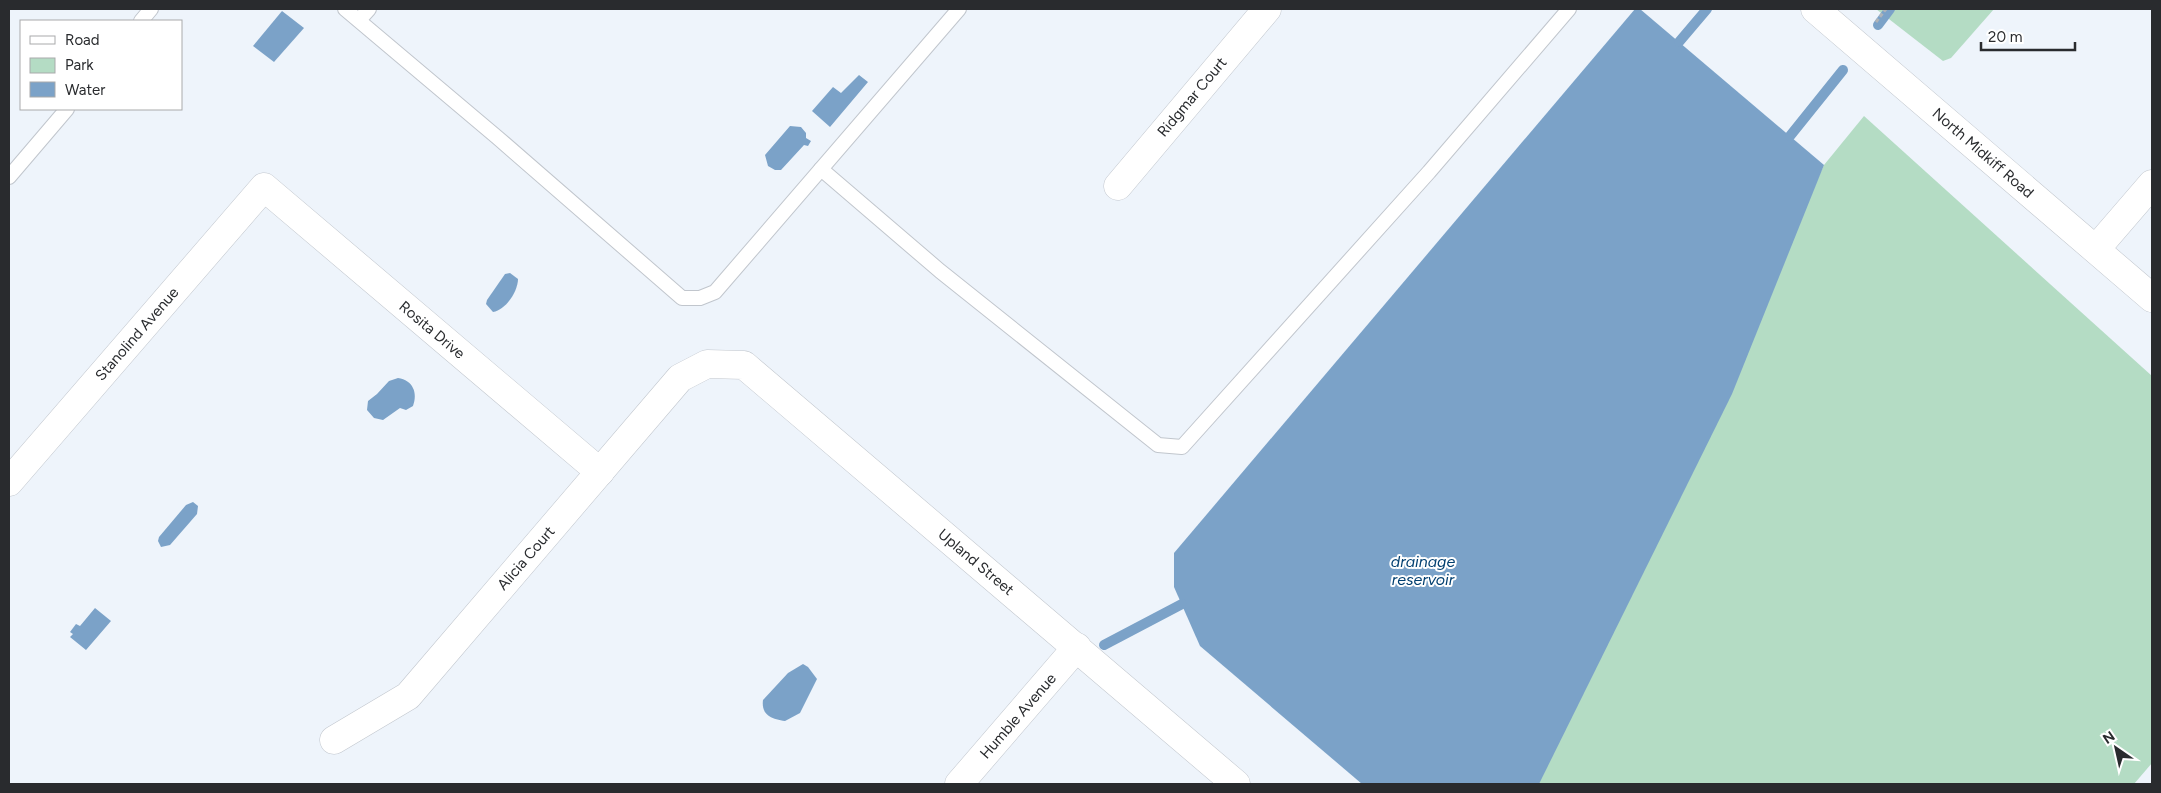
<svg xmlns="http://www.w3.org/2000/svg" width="2161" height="793" font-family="Figtree,sans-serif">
<rect width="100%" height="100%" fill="#eef4fb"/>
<g fill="#b4dcc4">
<path d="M1876,9h118l-43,49 -8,3z"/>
<path d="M1864,116l288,260v387l-18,21h-597l287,-619z"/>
</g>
<g fill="#7ba2c8">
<path d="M1635,9h5l184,156 -92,229 -193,390h-177l-162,-138 -26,-59v-34z"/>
<path d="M282,11l22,17 -30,34 -21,-16z"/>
<path d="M859,75l9,7 -38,45 -18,-16 21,-24 8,6z"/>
<path d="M790,126l11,1 5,6v5l5,3 -3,5 -4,-1 -23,25h-6l-7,-4 -3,-11z"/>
<path d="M510,273l8,6c0,12 -12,31 -25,33l-7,-8 1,-4 18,-26z"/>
<path d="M398,378c15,2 20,15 15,28l-7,4 -6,-2 -17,12 -9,-2 -7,-8 1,-9 9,-7 12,-13z"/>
<path d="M193,502l5,4 -1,8 -27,31 -9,2 -3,-6 1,-4 27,-32z"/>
<path d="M95,608l16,13 -25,29 -16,-13 3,-3 -3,-2 6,-8 4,2z"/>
<path d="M803,664l5,3 9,12 -17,34 -15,8c-13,-2 -24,-6 -22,-21l25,-27z"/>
</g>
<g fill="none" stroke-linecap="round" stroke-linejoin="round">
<g stroke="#7ba2c8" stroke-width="10">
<path d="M1878,25l12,-16"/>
<path d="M1679,42l28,-33"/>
<path d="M1790,136l53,-66"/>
<path d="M1104,645l78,-41"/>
</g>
<g stroke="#c1c6cd" stroke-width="16">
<g id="lane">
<path d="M345,9l153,129 184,160h18l15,-6 244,-283"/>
<path d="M359,20l10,-11"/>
<path d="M141,21l10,-12"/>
<path d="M821,169l119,102 218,174 24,2 247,-275 140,-163"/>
<path d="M9,177l58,-68"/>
</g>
</g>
<g stroke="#c1c6cd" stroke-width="29">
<g id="street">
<path d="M1118,186l149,-177"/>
<path d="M2096,249l56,-65"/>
<path d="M9,482l255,-295 336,285"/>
<path d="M334,740l74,-44 272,-318 27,-14 37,1 492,419"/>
<path d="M959,784l118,-137"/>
</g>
</g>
<g stroke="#c1c6cd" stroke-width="29">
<path id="secondary" d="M1815,9l337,289"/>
</g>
<path stroke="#aeb3b8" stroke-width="3" stroke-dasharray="4 2.5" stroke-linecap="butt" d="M1876,22l10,-13"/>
<use href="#lane" stroke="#fff" stroke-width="14"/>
<use href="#street" stroke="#fff" stroke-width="28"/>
<use href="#secondary" stroke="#fff" stroke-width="28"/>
</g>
<g text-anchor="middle" stroke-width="4" stroke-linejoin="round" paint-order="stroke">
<g font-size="15" fill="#292b2e" stroke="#fff">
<text transform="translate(1192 97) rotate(-50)" y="5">Ridgmar Court</text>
<text transform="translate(1983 153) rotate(41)" y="5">North Midkiff Road</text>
<text transform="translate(432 330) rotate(40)" y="5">Rosita Drive</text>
<text transform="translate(137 334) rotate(-49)" y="5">Stanolind Avenue</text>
<text transform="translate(526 558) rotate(-49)" y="5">Alicia Court</text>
<text transform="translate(976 562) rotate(40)" y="5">Upland Street</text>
<text transform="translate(1018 716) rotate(-49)" y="5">Humble Avenue</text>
</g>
<g font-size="16" font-style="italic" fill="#003f70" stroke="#fff">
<text x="1423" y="567">drainage<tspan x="1423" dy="18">reservoir</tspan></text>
</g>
</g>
<rect width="2161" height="793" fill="none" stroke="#292b2e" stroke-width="20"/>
<rect x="20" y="20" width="162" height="90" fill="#ffffff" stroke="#a9aaab"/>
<rect x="30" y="36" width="25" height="8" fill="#ffffff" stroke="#a9aaab"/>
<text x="65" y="45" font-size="15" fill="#292b2e">Road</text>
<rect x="30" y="58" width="25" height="15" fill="#b4dcc4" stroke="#a9aaab"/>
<text x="65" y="70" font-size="15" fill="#292b2e">Park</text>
<rect x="30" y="82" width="25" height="15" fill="#7ba2c8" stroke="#a9aaab"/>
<text x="65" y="95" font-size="15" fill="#292b2e">Water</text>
<g transform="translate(2116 748) rotate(326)" stroke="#ffffff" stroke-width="4" paint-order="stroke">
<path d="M0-4L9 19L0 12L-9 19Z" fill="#292b2e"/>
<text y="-8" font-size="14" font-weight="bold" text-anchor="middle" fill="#292b2e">N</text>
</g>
<path d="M1981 42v8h94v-8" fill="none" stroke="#292b2e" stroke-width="2.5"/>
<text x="1988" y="42" font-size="15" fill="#292b2e" stroke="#ffffff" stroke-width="4" paint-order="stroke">20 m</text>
</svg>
